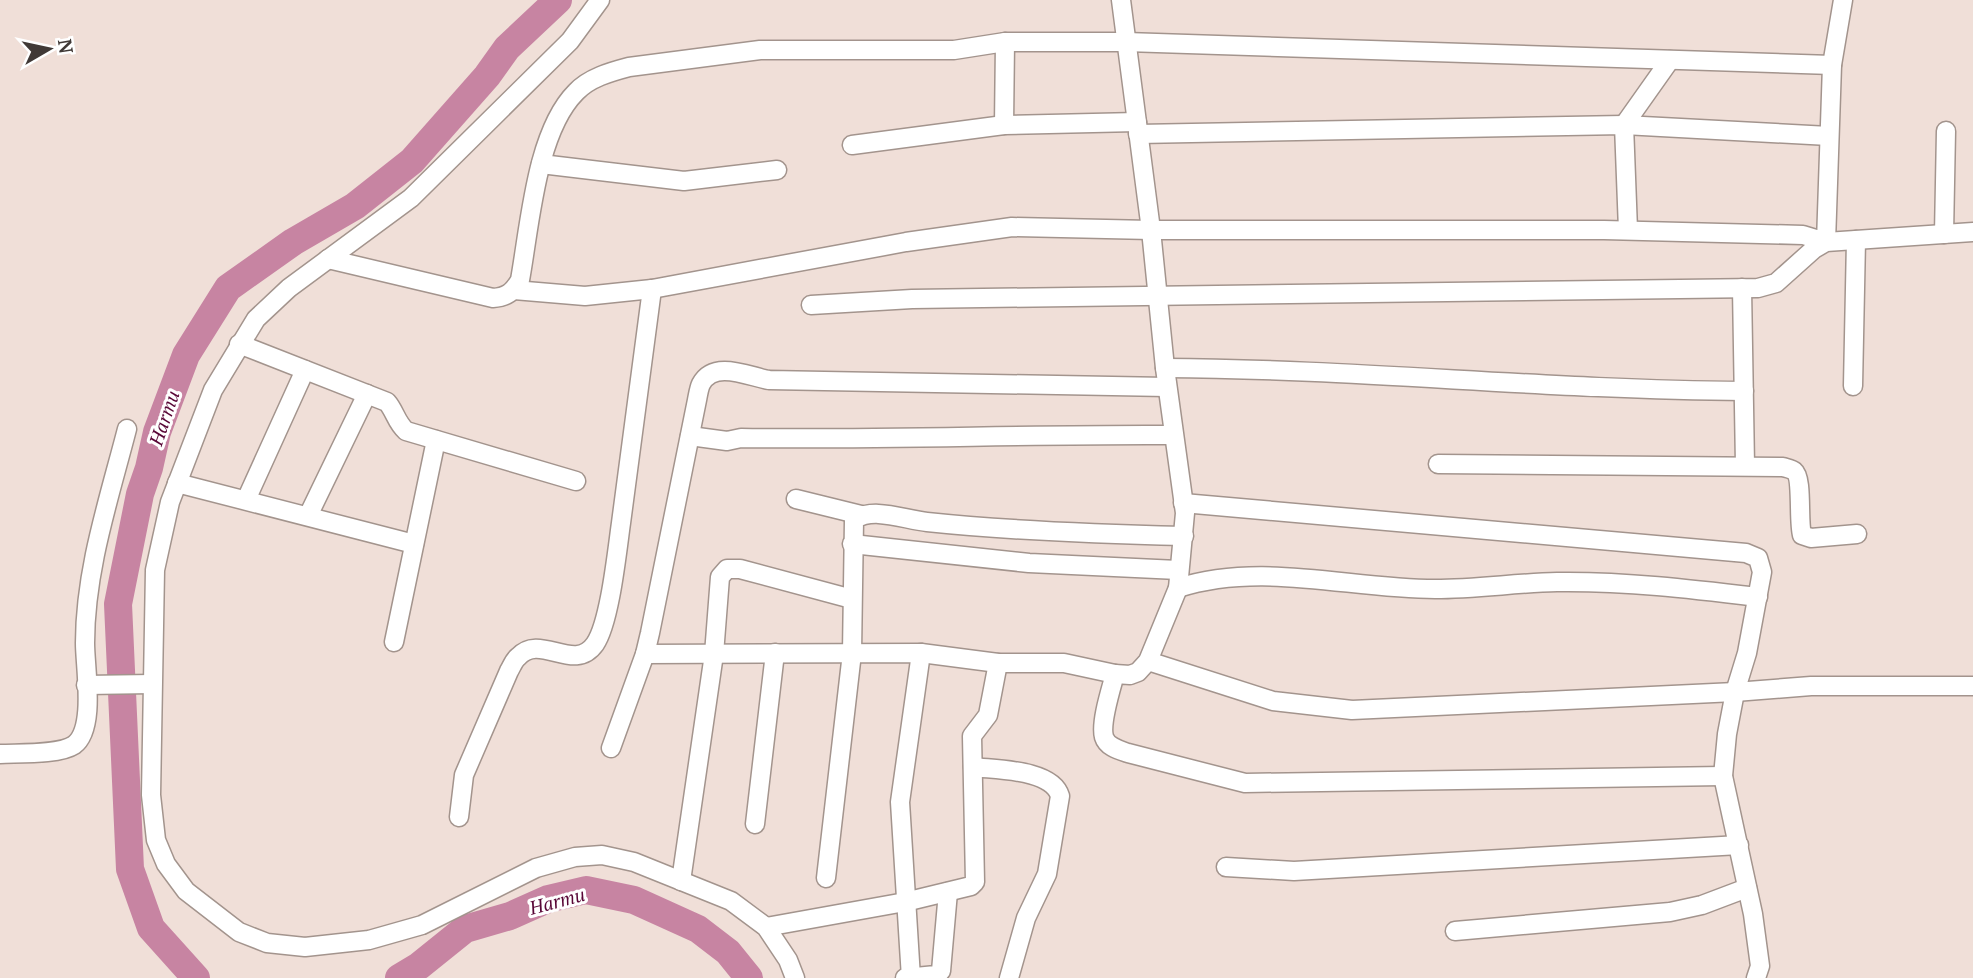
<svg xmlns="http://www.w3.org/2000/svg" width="1973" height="978" font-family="'PT Serif',serif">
<rect width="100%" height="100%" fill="#f0dfd8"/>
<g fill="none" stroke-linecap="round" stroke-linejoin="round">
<g stroke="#c784a2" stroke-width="28">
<path d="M196,978l-45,-50 -21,-59 -12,-265 22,-110 9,-26 8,-36 29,-77 42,-67 65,-46 62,-36 57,-45 75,-85 20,-28 51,-48"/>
<path d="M399,978l20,-12 46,-37 45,-13 38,-17 38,-9 48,10 64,29 30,23 21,26"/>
</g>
<g stroke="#a3948d" stroke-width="21">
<g id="street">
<path d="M600,0l-30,41 -159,157 -122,90 -33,31 -43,71 -43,112 -15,68 -4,225 5,45 10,24 20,27 53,41 28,11 38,4 64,-7 53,-15 114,-57 39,-11 27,-2 32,7 97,39 35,26 22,33 7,18"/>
<path d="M1121,0l30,230 14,138 20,145 -7,75 -30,73 -10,11 -8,3 -15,-1c-4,15 -15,49 -11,63 3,10 15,13 24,16l117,30 478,-7"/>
<path d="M1004,125l1,-83"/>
<path d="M1138,134l486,-9 205,11"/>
<path d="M852,145l152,-20 133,-3"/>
<path d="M541,164l143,17 93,-11"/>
<path d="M1628,230l-4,-105 46,-65"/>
<path d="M1944,234l2,-103"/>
<path d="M328,259l165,39c14,-1 20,-6 27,-18 10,-55 16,-148 56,-188 13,-14 34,-20 53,-25l131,-17h194l51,-8h121l706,23 11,-65"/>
<path d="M1742,288l3,178"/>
<path d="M514,290l71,6 67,-7 254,-47 106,-15 139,3h453l199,5 23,7 6,-177"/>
<path d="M811,305l101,-6 846,-11 18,-5 38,-34 12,-7 147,-10"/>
<path d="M239,344l148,58c8,9 9,20 19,29l170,50"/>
<path d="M1165,368c193,1 385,22 579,23"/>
<path d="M1853,386l3,-146"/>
<path d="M690,436l37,5 14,-3c145,2 288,-4 432,-3"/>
<path d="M1438,464l345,3c3,1 9,2 11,4 9,7 4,50 8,64l9,3 46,-4"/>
<path d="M177,483l237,61"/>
<path d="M796,499l65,16"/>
<path d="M246,500l59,-130"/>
<path d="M1183,503l563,50 12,5 4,14 -15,81 -12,39 -8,42 -4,42 30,138 7,52 -4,12"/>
<path d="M308,516l59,-122"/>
<path d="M852,544l177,19 149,7"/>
<path d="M1178,588c84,-27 171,1 257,1 41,0 81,-6 122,-7 67,-1 134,7 201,15"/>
<path d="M394,642l42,-202"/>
<path d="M645,654l276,-1 77,10h66l51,11"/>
<path d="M1148,661l125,40 79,9 383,-18 76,-6h162"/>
<path d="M86,685l66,-1"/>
<path d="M611,748l34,-94 5,-21 47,-233c1,-5 2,-12 4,-16 13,-25 49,-7 68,-4l398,7"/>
<path d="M0,754c18,-1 59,1 74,-9 22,-16 11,-77 11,-102 0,-73 24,-144 42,-214"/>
<path d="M973,767c24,3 79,2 87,29l-13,78 -21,44 -17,60"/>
<path d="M459,817l5,-42 45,-104c3,-5 5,-11 9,-14 22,-25 56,17 77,-13 15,-22 22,-93 26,-121 10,-78 20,-156 31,-234"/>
<path d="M755,824l20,-171"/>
<path d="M1226,867l68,4 445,-26"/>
<path d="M826,878l26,-225 2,-133c19,-14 51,0 73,2 85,9 171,12 257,14"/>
<path d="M681,881l33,-227 6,-77 7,-8h13l112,30"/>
<path d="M766,927l139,-25 66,-16 4,-4 -3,-146 16,-21 10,-52"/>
<path d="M1455,931l215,-19 32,-7 45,-17"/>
<path d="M905,978l31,-3 5,-4 7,-79"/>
<path d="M911,978l-11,-176 21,-149"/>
</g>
</g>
<use href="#street" stroke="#fff" stroke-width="18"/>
</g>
<g text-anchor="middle" stroke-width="6" stroke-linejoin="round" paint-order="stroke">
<g font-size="19" font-style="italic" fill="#580636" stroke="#fff">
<text transform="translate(164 418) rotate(-71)" y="7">Harmu</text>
<text transform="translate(557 901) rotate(-15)" y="7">Harmu</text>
</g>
</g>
<g transform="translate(49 49) rotate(81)" stroke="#ffffff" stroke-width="5" paint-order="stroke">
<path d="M0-5L12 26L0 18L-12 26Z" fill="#403936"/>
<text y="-10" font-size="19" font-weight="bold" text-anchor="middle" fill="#403936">N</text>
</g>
</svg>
